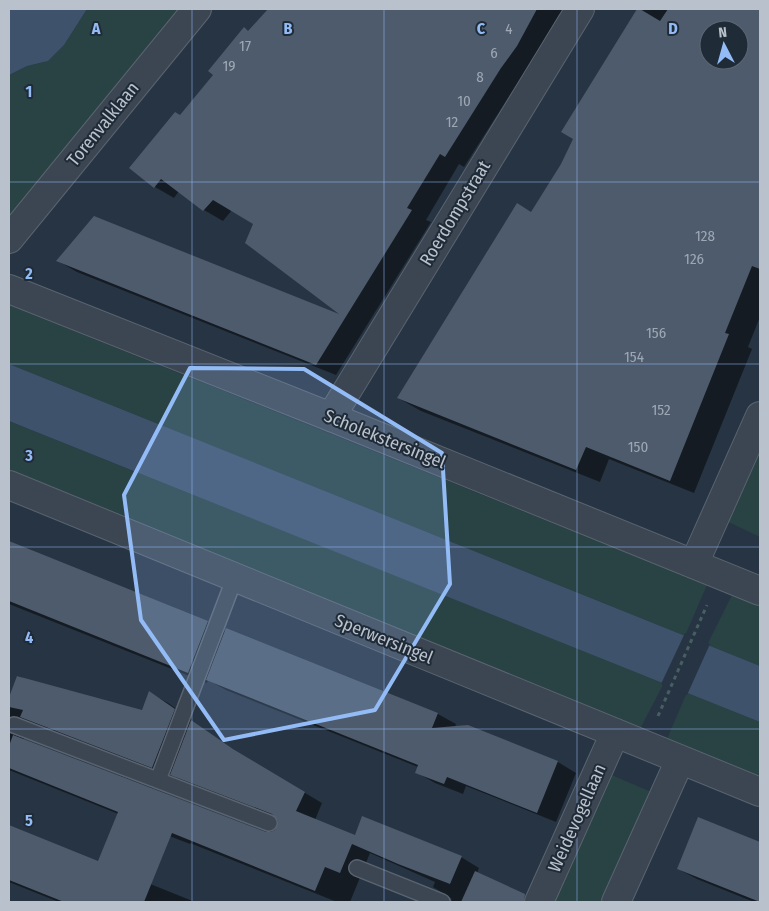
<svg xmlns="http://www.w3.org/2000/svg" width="769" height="911" font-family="'Fira Sans Condensed',sans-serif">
<rect width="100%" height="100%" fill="#273443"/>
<g fill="#294244">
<path d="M87,9h97l-175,212v-146l18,-9 21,-5 16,-16z"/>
<path d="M9,305l698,280 -22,51 -676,-272z"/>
<path d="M9,421l655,262 -24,46 -631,-252z"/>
<path d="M760,434v103l-38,-18z"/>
<path d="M732,595l28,11v60l-53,-21z"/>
<path d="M687,692l73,30v57l-93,-40z"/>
<path d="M607,773l49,21 -49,108h-58z"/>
</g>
<g fill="#3e526c">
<path d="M9,9h78l-23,36 -16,16 -21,5 -18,9z"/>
<path d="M9,364l751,302v56l-751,-301z"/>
</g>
<path fill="#273443" d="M685,633l25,11 -23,51 -26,-11z"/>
<g fill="#0007" fill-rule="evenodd">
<path d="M269,9h294l-17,27 -10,21 -16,22 -56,88 -5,-3 -33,56 5,2 -95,153 -259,-103 -19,-11 286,57 -89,-95 -23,-13 -9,11 -19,-11 -25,-19 -5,7 -19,-11 -24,-19 49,-52z"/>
<path d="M639,9h121v308l-12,30 4,2 -58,144 -85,-34 -9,23 -179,-71 -23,-13 134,-184 30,-49 12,-26 -11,-8zM709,30h30v30h-30z"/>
<path d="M9,542l199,80 18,10 1,-3 211,85 18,10 -1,3 13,-1 90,36 18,11 -20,49 -90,-36 -3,8 -28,-11 -19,-11 2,-5 -192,-77 -18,-10 -1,3 -198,-79z"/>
<path d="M18,676l101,38 23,-3 8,-18 18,10 24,17v2l59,39 71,42 -7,17 40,17 106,20 18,11 -2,5 45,23 -3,6h-67l-1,-4 -18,-11 2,-5 -65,-29 -20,49h-13l-147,-59v1l-54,-21 -10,-6 -117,-47v-73zM23,733l148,45 1,-3 18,10 88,34 2,3 -5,10 -10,1 -241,-93z"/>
<path d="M699,818l61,25v59h-6l-57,-23 -19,-10z"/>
<path d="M9,827l186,75h-136l-50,-20z"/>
</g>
<g fill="#4e5b6c" fill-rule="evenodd">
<path d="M268,9h269l-20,37 -16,22 -56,89 -5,-3 -33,54 5,2 -96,155 -260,-104 38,-45 245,98 -94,-71 8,-19 -40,-24 -10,11 -42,-32 -7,9 -25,-20 46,-56 5,3 33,-40 -5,-4 36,-44 4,4z"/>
<path d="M637,9h3l20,12 8,-12h92v260l-8,-3 -27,67 4,1 -59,147 -84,-34 -10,23 -179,-72 120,-195 14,9 30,-48 12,-25 -12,-7zM709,30h30v30h-30z"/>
<path d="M9,541l199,80 -20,52 -179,-72z"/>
<path d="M226,628l212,85 -6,15 36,-3 90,36 -21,52 -90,-36 -3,7 -29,-11 3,-8 -212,-85z"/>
<path d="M17,676l125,34 7,-19 26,18 -23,59 -132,-51 3,-7 -14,-3v-10z"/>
<path d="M191,720l42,29 72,43 -9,19 59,24 7,-19 100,40 -12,28 -52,-20 -46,-20 -12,29 -15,-6 -10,24 -143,-58 -28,69h-80l-55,-22v-55l89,36 20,-49 -109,-44v-22l4,-11 253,97h5l4,-2 3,-9 -6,-7 -102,-39z"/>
<path d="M698,817l62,25v60l-83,-33z"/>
<path d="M475,871l50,23 -1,8h-63z"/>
</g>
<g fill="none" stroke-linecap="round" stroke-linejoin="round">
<g stroke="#5a6470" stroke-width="18">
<g id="service">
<path d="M14,725l255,98"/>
<path d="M158,780l77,-203"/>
<path d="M357,868l85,34"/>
</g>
</g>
<g stroke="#5a6470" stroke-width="30">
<g id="minor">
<path d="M9,239l188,-230"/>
<path d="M9,289l322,128 429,174"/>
<path d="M331,417l249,-408"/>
<path d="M9,485l751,307"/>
<path d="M694,564l66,-148"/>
<path d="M539,902l76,-169"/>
<path d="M616,902l64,-142"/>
</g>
</g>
<path stroke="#485e60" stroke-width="3" stroke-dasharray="4 4" stroke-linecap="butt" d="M658,716l49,-111"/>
<use href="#service" stroke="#3c4653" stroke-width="15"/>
<use href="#minor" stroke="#3c4653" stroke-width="28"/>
</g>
<path fill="#93bcf7" fill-opacity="0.2" stroke="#93bcf7" stroke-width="4" stroke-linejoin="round" d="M190,368l114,1 138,84 8,131 -75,126 -151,30 -83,-120 -17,-125z"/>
<path fill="none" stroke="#93bcf7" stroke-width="1" stroke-opacity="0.55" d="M192,9v893M384,9v893M577,9v893M9,182h751M9,364h751M9,547h751M9,729h751"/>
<g text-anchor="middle" stroke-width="4" stroke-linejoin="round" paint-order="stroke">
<g font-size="15" fill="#9ea8b4">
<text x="509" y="34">4</text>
<text x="245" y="51">17</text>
<text x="494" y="58">6</text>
<text x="229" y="71">19</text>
<text x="480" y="82">8</text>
<text x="464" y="106">10</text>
<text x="452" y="127">12</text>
<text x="705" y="241">128</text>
<text x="694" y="264">126</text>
<text x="656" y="338">156</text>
<text x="634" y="362">154</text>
<text x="661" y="415">152</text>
<text x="638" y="452">150</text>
</g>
<g font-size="18" fill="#b9c1cc" stroke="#202b38">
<text transform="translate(103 124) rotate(-51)" y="6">Torenvalklaan</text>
<text transform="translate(455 213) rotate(-59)" y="6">Roerdompstraat</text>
<text transform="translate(385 439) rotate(22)" y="6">Scholekstersingel</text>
<text transform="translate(384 639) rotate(22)" y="6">Sperwersingel</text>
<text transform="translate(577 818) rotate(-66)" y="6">Weidevogellaan</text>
</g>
</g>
<g font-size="16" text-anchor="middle" font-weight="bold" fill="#93bcf7" stroke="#202b38" stroke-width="4" stroke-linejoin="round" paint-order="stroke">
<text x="96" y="34">A</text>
<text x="288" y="34">B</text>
<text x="481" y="34">C</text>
<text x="673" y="34">D</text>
<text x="29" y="97">1</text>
<text x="29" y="279">2</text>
<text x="29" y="461">3</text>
<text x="29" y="643">4</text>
<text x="29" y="826">5</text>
</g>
<rect width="769" height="911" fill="none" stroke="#b9c1cc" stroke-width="20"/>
<g transform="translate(724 45) rotate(354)"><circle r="24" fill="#202b38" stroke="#5d6773"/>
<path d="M0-4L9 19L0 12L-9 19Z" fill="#93bcf7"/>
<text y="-8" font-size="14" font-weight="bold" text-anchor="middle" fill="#b9c1cc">N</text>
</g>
</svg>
